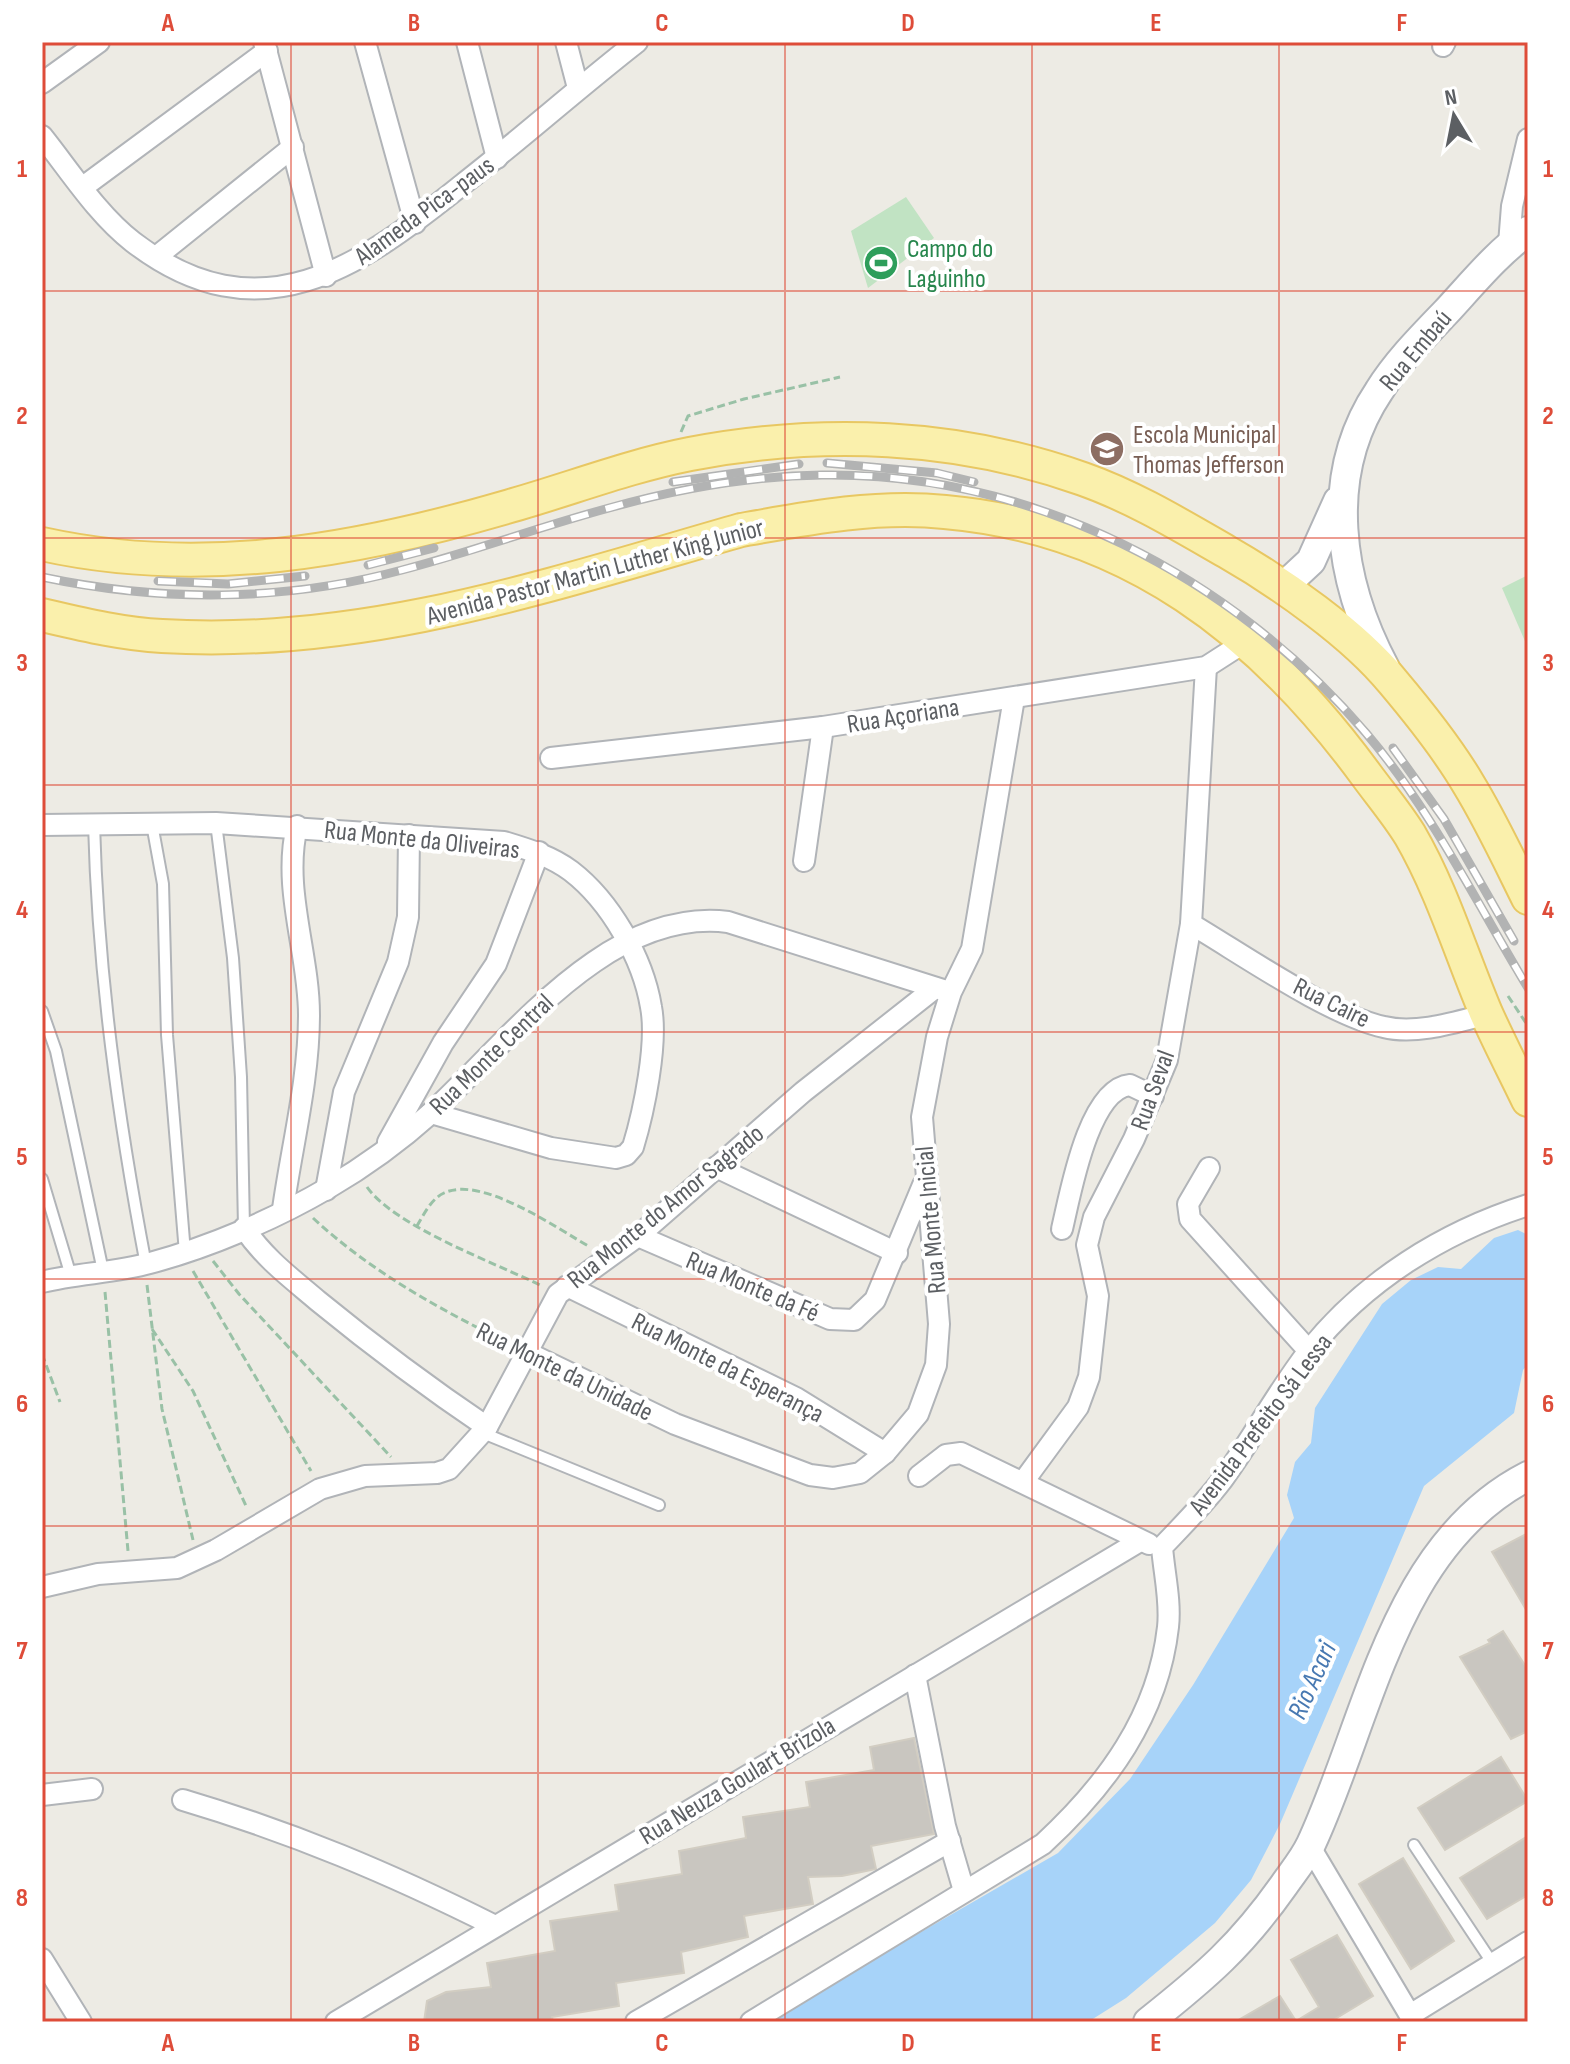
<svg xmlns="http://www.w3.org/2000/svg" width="1570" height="2064" font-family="'Sofia Sans Condensed',sans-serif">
<rect width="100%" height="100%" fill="#edebe4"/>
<g fill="#c1e3c3">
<path d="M906,197l28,41 -66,50 -17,-57z"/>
<path d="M1528,575v73l-26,-60z"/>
</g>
<path fill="#a7d3f9" d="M1518,1230l10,5v129l-5,6 -9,43 -90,73 -144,338 -29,56 -36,43 -89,75 -38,24h-323l293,-169 72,-74 63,-94 101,-167 -7,-23 8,-33 16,-19 4,-35 67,-104 29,-24 27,-13 23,2 33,-31z"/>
<g fill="#c9c6c0" stroke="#d2cdc2" stroke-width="2">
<path d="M1528,1533v80l-36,-61z"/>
<path d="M1503,1631l25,39v61l-17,8 -51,-82 30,-14 -2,-3z"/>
<path d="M914,1738l20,96 -63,12 5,23 -34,7 -34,1 5,27 -69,12 4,21 -67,15 3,21 -68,10 3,23 -67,11 1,5h-129l3,-21 19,-9 45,-5 -4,-24 68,-12 -5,-30 69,-10 -4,-26 67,-11 -3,-23 67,-13 -3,-21 67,-10 -4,-25 68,-12 -4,-23z"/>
<path d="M1501,1757l27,44 -83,49 -27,-42z"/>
<path d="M1528,1836v59l-41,24 -27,-41z"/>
<path d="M1403,1858l51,83 -43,28 -52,-85z"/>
<path d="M1337,1935l36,61 -43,26h-95l45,-26 16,25 23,-14 -28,-47z"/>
</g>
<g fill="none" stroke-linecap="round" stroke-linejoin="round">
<g stroke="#b1b4b8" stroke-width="14">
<g id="lane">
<path d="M216,823l17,135 8,119 3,151"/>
<path d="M94,824c4,150 24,294 52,441"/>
<path d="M152,824l11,60 4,151 18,218"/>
<path d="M42,1011l14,40 47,220"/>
<path d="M42,1179l29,97"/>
<path d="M483,1433l176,72"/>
<path d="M1414,1845l79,119"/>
</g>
</g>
<g stroke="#b1b4b8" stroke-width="24">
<g id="street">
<path d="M264,42l62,234"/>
<path d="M365,42l50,181"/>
<path d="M467,42l30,116"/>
<path d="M566,42l12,46"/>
<path d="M1443,46l2,-4"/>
<path d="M42,83l57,-41"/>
<path d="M42,136c28,35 55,78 91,106 126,97 227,25 330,-58 59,-46 115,-96 174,-142"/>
<path d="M83,187l184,-136"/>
<path d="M1509,244l3,-38 16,-67"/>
<path d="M156,257l137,-110"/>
<path d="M551,758l272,-31 383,-60 42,-27"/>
<path d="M42,825l174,-2 288,19c23,7 47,14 67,29 39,30 72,87 80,136 7,36 -7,104 -18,140l-7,8 -10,3 -65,-10 -120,-35"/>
<path d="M804,861l19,-134"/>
<path d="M1191,924c51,30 138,91 193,103 32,8 72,-5 103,-13"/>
<path d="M388,1142l55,-99 53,-79 43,-112"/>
<path d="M716,1167l181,86"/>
<path d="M1209,1168l-21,36 2,15 119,132"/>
<path d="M326,1190l18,-98 54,-130 10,-45 1,-82"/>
<path d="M283,1209c9,-64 26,-129 26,-194 0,-63 -27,-126 -12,-189"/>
<path d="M244,1228c20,30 47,50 74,73 55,45 111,87 169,126"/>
<path d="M1062,1229c8,-33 26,-140 68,-144l23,11"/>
<path d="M638,1236l192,83 24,1 21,-20 48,-115"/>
<path d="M42,1282c35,-9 73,-9 108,-19 60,-16 125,-44 178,-75 36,-21 73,-48 103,-75 79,-72 176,-206 297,-191l215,68"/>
<path d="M567,1286l229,112 89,55"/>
<path d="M526,1352l149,72 135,51 23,3 27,-5 25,-20 33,-39 18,-49 3,-41 -17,-207 15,-80 14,-45 21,-43 42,-251"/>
<path d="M919,1476l27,-21 15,-2 188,91"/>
<path d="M1023,1482l55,-75 11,-30 9,-81 -11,-51 7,-28 40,-78 33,-79 24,-136 15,-257"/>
<path d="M42,1587l56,-13 79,-6 39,-18 104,-61 45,-13 72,-3 12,-4 38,-42 71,-133 80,-58 165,-144 132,-104"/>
<path d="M915,1675l30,151 19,65"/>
<path d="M42,1795l50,-6"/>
<path d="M183,1800c111,33 206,73 310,125"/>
<path d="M1310,1847l104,175"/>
<path d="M42,1959l39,63"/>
<path d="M1410,2015l118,-73"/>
<path d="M336,2022l804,-481"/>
<path d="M636,2022l314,-181"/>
<path d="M751,2022l292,-178c64,-59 115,-128 125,-217 3,-26 -4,-54 -6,-80 21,-22 43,-44 61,-68 30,-41 54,-87 85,-127 56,-71 135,-120 220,-147"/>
</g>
</g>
<g stroke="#b0b3b8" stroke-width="32">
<g id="secondary">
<path d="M1283,587l28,-26 27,-60"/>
<path d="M1385,668c-46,-86 -63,-192 -6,-277 18,-29 43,-54 67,-79 26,-28 51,-59 82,-81"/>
<path d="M1148,2022c58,-46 93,-76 136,-137 9,-13 20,-26 27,-41 58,-124 82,-299 217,-368"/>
</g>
</g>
<g stroke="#e8c762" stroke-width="36">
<g id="primary">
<path d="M42,544c159,35 314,7 468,-38 60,-17 119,-40 180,-52 131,-25 267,-20 393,25 51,18 97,46 144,73 54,31 127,82 166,130 27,32 55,67 76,103 22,36 40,75 59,113"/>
<path d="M42,615c39,9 80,19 120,21 203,12 387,-51 579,-106 67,-12 136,-25 204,-18 183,16 317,120 422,264 14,19 30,38 43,59 32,55 51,119 76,178 13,29 28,58 42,87"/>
</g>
</g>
<g stroke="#99c1a6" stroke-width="3" stroke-dasharray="8 4" stroke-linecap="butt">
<path d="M681,432l7,-16 56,-17 96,-22"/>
<path d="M1508,996l20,30"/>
<path d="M367,1187c27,39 128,76 173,98"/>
<path d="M313,1218c57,53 126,91 195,125"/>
<path d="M417,1226c7,-12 14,-27 27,-33 38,-18 112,35 146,54"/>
<path d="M213,1261l26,33 152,163"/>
<path d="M193,1271l118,200"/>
<path d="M147,1285l15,124 31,131"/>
<path d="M105,1292l23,259"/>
<path d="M152,1329l41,62 54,117"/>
<path d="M42,1354l18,48"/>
</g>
<use href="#lane" stroke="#fff" stroke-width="10"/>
<use href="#street" stroke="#fff" stroke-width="20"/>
<use href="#secondary" stroke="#fff" stroke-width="28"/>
<use href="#primary" stroke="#faf0ac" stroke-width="32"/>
<g stroke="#b2b3b3" stroke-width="9">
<g id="rail">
<path d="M827,463l110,10 37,9"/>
<path d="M673,482l126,-18"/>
<path d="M368,565l66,-17"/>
<path d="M42,577c118,25 242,25 360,-7 69,-18 137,-43 207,-62 68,-19 142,-32 213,-33 210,-3 410,101 544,258 66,78 110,169 162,255"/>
<path d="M158,581l70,3 77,-8"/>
<path d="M1393,748l51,71 70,122"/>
</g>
</g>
<use href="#rail" stroke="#fff" stroke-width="6" stroke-dasharray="18" stroke-linecap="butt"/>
</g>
<path fill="none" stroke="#de4c39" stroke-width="2" stroke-opacity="0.55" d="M291,42v1980M538,42v1980M785,42v1980M1032,42v1980M1279,42v1980M42,291h1486M42,538h1486M42,785h1486M42,1032h1486M42,1279h1486M42,1526h1486M42,1773h1486"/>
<defs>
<g id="stadium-disc" transform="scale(1.8)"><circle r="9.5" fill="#2e9e5b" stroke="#fff"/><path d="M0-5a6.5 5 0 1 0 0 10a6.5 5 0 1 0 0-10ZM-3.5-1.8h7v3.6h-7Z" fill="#fff"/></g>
<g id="school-disc" transform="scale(1.8)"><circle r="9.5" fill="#8d6e63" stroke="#fff"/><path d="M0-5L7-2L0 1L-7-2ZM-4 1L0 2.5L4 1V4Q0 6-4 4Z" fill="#fff"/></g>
</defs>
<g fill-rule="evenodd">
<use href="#stadium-disc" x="881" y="263"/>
<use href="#school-disc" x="1107" y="449"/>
</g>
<g text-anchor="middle" stroke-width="8" stroke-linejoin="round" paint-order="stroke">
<g font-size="26" fill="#5c5f63" stroke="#fff">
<text transform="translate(424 210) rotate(-36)" y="9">Alameda Pica-paus</text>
<text transform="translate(1415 350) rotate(-50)" y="9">Rua Embaú</text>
<text transform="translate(595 571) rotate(-15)" y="9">Avenida Pastor Martin Luther King Junior</text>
<text transform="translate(903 715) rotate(-9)" y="9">Rua Açoriana</text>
<text transform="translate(422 839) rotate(6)" y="9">Rua Monte da Oliveiras</text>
<text transform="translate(1332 1002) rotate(26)" y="9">Rua Caire</text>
<text transform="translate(491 1054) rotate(-44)" y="9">Rua Monte Central</text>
<text transform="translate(1152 1090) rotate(-70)" y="9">Rua Seval</text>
<text transform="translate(665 1206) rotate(-39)" y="9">Rua Monte do Amor Sagrado</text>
<text transform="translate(930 1220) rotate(-95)" y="9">Rua Monte Inicial</text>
<text transform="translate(753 1286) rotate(23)" y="9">Rua Monte da Fé</text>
<text transform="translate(728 1367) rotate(27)" y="9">Rua Monte da Esperança</text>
<text transform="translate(565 1371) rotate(26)" y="9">Rua Monte da Unidade</text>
<text transform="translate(1260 1424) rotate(-53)" y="9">Avenida Prefeito Sá Lessa</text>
<text transform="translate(737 1780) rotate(-31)" y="9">Rua Neuza Goulart Brizola</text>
</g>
<g font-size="26" fill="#27864d" stroke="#fff" text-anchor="start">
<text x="907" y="257">Campo do<tspan x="907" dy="30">Laguinho</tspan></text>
</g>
<g font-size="26" fill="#785e54" stroke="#fff" text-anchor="start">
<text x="1133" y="443">Escola Municipal<tspan x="1133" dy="30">Thomas Jefferson</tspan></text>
</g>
<g font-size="28" font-style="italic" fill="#4879b2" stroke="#fff">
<text transform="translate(1311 1680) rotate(-66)" y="10">Rio Acari</text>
</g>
</g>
<rect width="1570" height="2064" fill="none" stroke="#ffffff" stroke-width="88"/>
<g transform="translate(1454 116) rotate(350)" stroke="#ffffff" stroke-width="6" paint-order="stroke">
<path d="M0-6L14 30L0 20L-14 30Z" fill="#5c5f63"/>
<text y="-12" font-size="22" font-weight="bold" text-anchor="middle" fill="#5c5f63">N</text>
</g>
<rect x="44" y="44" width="1482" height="1976" fill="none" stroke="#de4c39" stroke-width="3"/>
<g font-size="26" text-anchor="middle" font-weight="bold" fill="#de4c39">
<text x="168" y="31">A</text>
<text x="414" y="31">B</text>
<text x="662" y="31">C</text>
<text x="908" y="31">D</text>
<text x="1156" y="31">E</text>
<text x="1402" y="31">F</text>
<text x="22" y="177">1</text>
<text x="1548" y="177">1</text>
<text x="22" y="424">2</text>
<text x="1548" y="424">2</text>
<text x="22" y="671">3</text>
<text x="1548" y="671">3</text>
<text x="22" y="918">4</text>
<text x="1548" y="918">4</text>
<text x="22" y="1165">5</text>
<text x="1548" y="1165">5</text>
<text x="22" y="1412">6</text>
<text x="1548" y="1412">6</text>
<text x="22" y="1659">7</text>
<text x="1548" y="1659">7</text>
<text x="22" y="1906">8</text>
<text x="1548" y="1906">8</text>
<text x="168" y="2051">A</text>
<text x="414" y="2051">B</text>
<text x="662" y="2051">C</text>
<text x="908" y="2051">D</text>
<text x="1156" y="2051">E</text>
<text x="1402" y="2051">F</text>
</g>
</svg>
